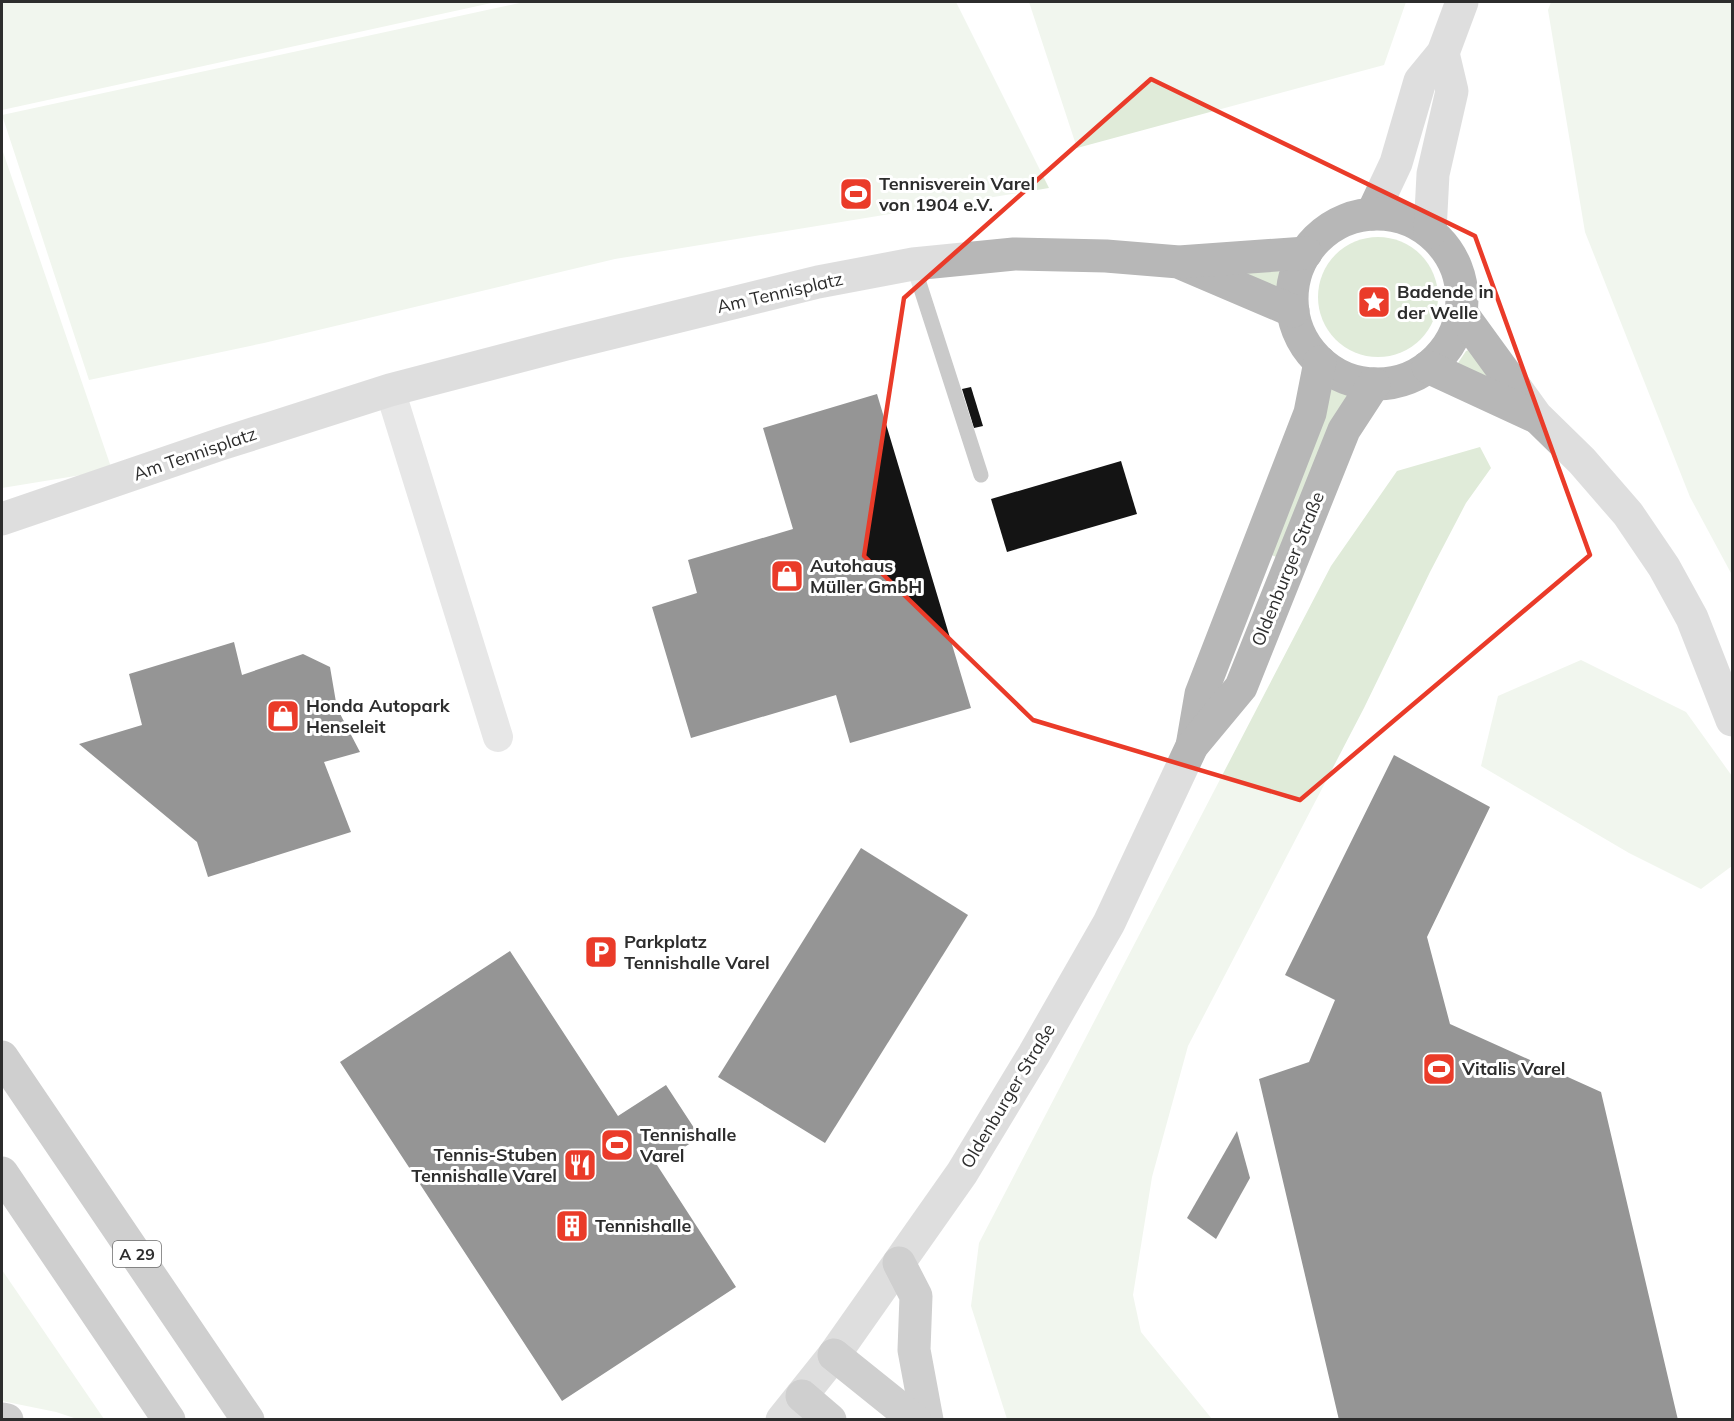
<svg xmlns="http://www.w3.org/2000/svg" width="1734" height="1421" font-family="Mulish,sans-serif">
<rect width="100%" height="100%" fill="#fff"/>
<g fill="#e0ebd9">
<path d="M2,2h494l-494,108z"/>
<path d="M524,2h432l93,186 -434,71 -351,84 -175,37 -87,-265z"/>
<path d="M1029,2h377l-22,63 -307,83z"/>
<path d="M1551,2h181v573l-42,-78 -105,-265 -37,-222z"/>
<path d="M2,149l110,321 -110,18z"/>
<circle cx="1378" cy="297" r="60"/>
<path d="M1200,263l77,6 3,4 -3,16z"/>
<path d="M1471,349l51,52 -66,-35 10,-15z"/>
<path d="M1333,387l16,8 -73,162 -6,-3 57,-165z"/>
<path d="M1480,447l11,21 -25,35 -36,69 -66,136 -176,338 -36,131 -19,118 8,37 71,87h-205l-36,-113 8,-63 352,-677 66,-95z"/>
<path d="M1581,660l105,52 46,64v90l-31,23 -72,-36 -148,-87 17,-70z"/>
<path d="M2,1270l102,149h-27l-21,-7 -54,-11z"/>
</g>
<g fill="#141414">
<path d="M971,387l12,39 -9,2 -12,-39z"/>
<path d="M877,394l94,314 -121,35 -14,-48 -145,43 -39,-131 45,-14 -9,-33 105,-31 -30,-101z"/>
<path d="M1121,461l16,53 -130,38 -16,-53z"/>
<path d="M234,642l8,33 61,-21 27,13 7,41 23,44 -36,10 27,70 -143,45 -11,-35 -118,-98 63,-19 -13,-51z"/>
<path d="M1394,755l96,52 -63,130 23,87 151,68 77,328h-339l-80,-341 50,-17 26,-62 -50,-25z"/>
<path d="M861,848l107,67 -143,228 -107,-66z"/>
<path d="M510,951l108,165 48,-31 34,52 -43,28 79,122 -174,114 -222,-339z"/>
<path d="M1237,1131l13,47 -34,61 -29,-21z"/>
</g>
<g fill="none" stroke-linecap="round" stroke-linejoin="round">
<path stroke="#cacaca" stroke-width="15" d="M913,264l68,211"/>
<path stroke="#cacaca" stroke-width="30" d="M390,390l108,347"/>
<g stroke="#b7b7b7" stroke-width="33">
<path d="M1372,214l24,-51 24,-82 23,-28 19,-51"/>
<circle cx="1377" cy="299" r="85"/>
<path d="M1430,232l3,-58 19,-83 -9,-38"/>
<path d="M1183,264l110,47"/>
<path d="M1462,314l74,102 46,45 46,53 36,53 28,51 40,102"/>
<path d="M1428,367l106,49"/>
<path d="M2,519l219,-75 169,-54 176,-46 252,-62 95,-18 101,-10 92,2 73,6 127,-9"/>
<path d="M1192,746l9,-52 109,-281 10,-51"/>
<path d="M782,1420l52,-65 128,-182 72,-119 75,-131 83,-177 49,-59 103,-257 30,-46"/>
</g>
<g stroke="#949494" stroke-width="33">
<path d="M2,1057l246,363"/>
<path d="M2,1173l167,247"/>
<path d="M899,1263l17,33 -2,54 13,70"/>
<path d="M834,1355l81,65"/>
<path d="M802,1396l28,24"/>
<path d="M2,1419l5,1"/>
</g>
</g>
<path d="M0 0H1734V1421H0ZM1151,79l324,157 115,319 -290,245 -267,-80 -169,-164 40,-258z" fill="#fff" fill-opacity=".55" fill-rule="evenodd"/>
<path fill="none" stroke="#ea3b29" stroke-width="4.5" stroke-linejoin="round" d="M1151,79l324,157 115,319 -290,245 -267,-80 -169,-164 40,-258z"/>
<defs>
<g id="stadium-square" transform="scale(1.725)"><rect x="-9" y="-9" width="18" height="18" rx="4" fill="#ea3b29" stroke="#fff"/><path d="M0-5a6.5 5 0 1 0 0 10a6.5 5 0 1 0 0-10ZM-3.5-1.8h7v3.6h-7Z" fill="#fff"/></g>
<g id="sight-square" transform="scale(1.725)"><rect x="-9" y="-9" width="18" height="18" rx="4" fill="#ea3b29" stroke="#fff"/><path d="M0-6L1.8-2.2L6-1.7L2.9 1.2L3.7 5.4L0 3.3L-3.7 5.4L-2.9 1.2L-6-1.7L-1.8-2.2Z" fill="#fff"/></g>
<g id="shop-square" transform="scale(1.725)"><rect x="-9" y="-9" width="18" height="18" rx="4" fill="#ea3b29" stroke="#fff"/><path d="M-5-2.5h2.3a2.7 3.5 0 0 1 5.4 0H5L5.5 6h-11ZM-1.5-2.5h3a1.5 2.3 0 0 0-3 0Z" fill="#fff"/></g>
<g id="parking-square" transform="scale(1.725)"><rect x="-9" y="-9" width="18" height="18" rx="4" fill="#ea3b29" stroke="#fff"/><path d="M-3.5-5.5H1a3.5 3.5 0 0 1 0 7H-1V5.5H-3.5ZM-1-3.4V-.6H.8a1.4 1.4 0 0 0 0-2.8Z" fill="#fff"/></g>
<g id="restaurant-square" transform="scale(1.725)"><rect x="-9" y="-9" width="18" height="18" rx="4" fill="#ea3b29" stroke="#fff"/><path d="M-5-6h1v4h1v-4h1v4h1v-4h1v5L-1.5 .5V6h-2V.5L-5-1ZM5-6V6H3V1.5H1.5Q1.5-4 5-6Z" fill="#fff"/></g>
<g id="building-square" transform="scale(1.725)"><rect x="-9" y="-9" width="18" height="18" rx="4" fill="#ea3b29" stroke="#fff"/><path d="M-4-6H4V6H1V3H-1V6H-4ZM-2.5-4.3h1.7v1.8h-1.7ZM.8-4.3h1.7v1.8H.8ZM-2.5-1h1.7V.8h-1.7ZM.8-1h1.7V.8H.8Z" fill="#fff"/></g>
</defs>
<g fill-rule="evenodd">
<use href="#stadium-square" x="856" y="194"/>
<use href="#sight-square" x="1374" y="302"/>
<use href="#shop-square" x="787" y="576"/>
<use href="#shop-square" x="283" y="716"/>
<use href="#parking-square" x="601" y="952"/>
<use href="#stadium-square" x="1439" y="1069"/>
<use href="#stadium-square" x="617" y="1145"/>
<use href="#restaurant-square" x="580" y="1165"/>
<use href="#building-square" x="572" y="1226"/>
</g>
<g text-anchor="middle" stroke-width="6" stroke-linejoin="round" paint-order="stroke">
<rect fill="#fff" stroke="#6c6c6c" stroke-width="1.5" x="113" y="1241" width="48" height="26" rx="4.5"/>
<g font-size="16" font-weight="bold" fill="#2d2d2d">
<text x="137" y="1260">A 29</text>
</g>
<g font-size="18" font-weight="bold" fill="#2d2d2d" stroke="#fff" text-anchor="start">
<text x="879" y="190">Tennisverein Varel<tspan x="879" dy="21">von 1904 e.V.</tspan></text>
<text x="1397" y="298">Badende in<tspan x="1397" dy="21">der Welle</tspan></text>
<text x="810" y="572">Autohaus<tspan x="810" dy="21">Müller GmbH</tspan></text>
<text x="306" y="712">Honda Autopark<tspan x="306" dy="21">Henseleit</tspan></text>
<text x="624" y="948">Parkplatz<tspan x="624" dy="21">Tennishalle Varel</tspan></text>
<text x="1462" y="1075">Vitalis Varel</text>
<text x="640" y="1141">Tennishalle<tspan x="640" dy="21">Varel</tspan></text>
<text x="557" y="1161" text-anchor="end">Tennis-Stuben<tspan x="557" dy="21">Tennishalle Varel</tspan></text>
<text x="595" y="1232">Tennishalle</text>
</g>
<g font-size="18" fill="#2d2d2d" stroke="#fff">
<text transform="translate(780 293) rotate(-13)" y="6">Am Tennisplatz</text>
<text transform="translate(195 454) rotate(-19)" y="6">Am Tennisplatz</text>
<text transform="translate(1288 569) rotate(-68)" y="6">Oldenburger Straße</text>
<text transform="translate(1008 1096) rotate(-59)" y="6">Oldenburger Straße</text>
</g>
</g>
<rect width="1734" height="1421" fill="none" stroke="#2d2d2d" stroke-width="6"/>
</svg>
